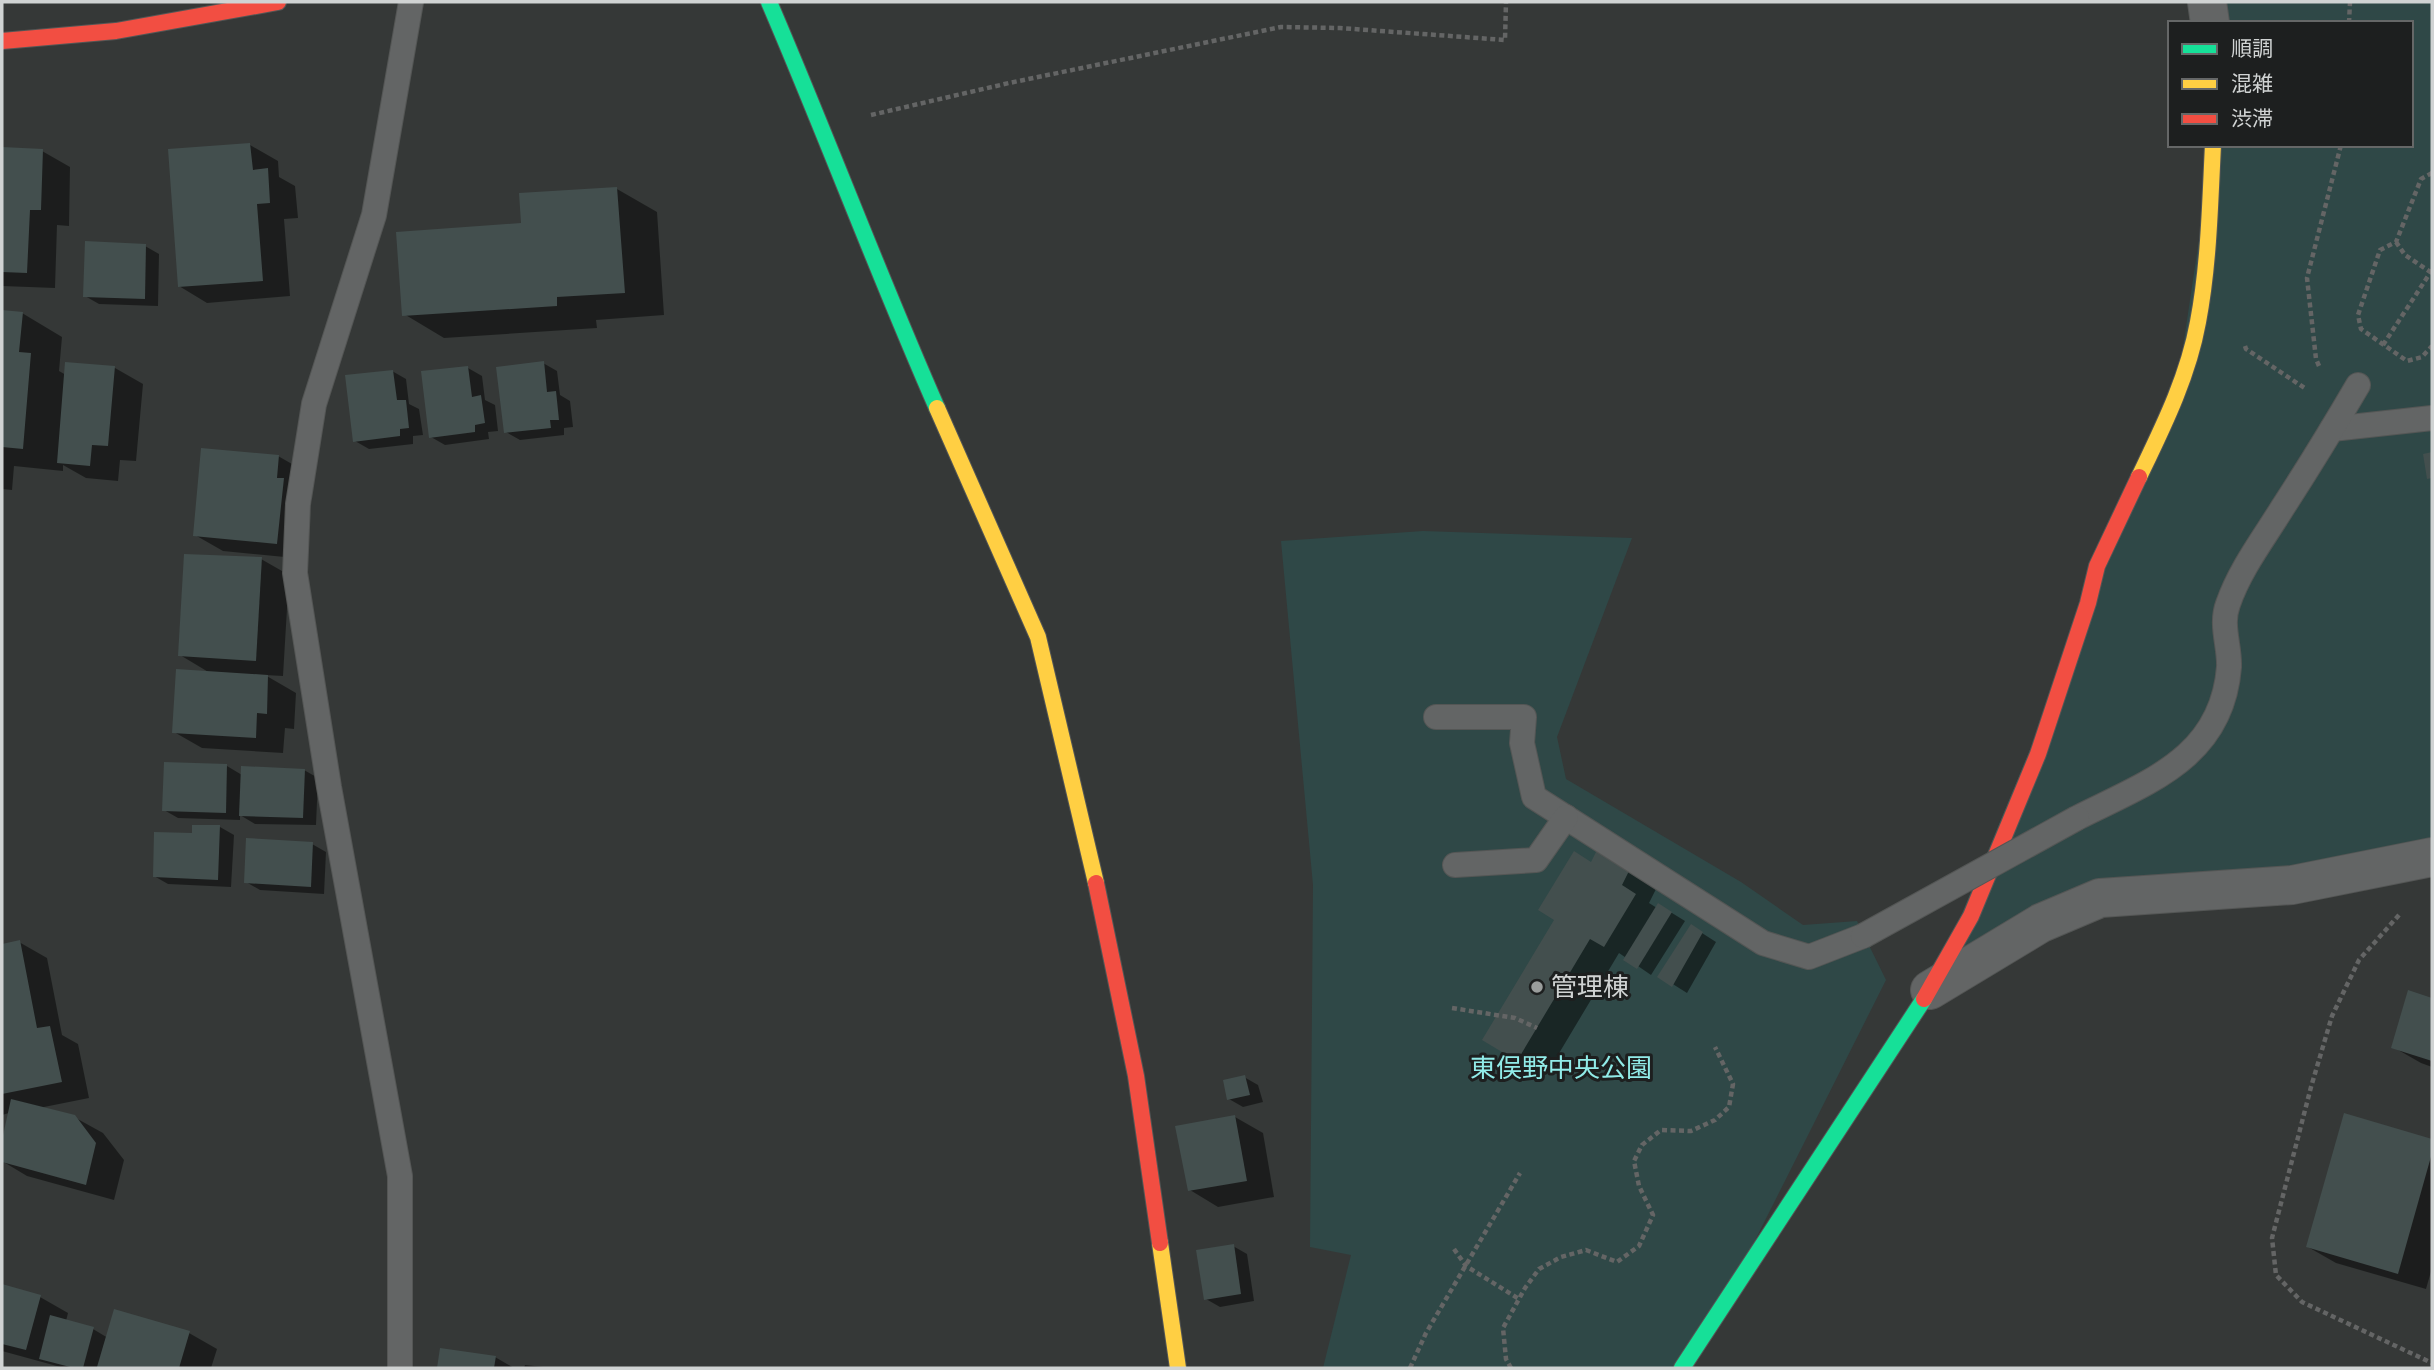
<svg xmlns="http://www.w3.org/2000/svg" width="2434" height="1370" font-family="'Alegreya Sans','Noto Sans JP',sans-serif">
<rect width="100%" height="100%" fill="#353837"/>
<g fill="#2f4847">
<path d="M2207,2h225v855l-332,41 -170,92 245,-589 38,-256h198v-122h-201z"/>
<path d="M1423,531l209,7 -75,199 9,42 175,103 62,43 54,-4 29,59 -163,324 -41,64h-359l28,-113 -41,-8 3,-362 -32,-344z"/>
</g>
<g fill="#0007">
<path d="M250,145l28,16 1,16 16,9 3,32 -14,1 6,77 -83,7 -28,-17z"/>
<path d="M2,149l40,2 28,16 -1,59 -12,-1 -2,63 -53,-2z"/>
<path d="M617,189l40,23 7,103 -68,5 1,8 -153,10 -40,-24 119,-89z"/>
<path d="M145,246l14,8 -1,52 -59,-2 -14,-8z"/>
<path d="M2,312l20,1 40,24 -3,34 7,4 49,-7 28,16 -7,77 -16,-1 -2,21 -32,-3 -23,-13v6l-49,-5 -2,24 -10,-1z"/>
<path d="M543,363l14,8 3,24 10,6 3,26 -9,1v7l-44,5 -14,-8z"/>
<path d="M468,368l14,8 3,24 10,5 3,26 -10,1 1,7 -44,6 -14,-8z"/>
<path d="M392,371l14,8 3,25 10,5 4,26 -10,1v8l-44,5 -14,-8z"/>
<path d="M278,456l28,16 6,23 -7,64 -82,-8 -28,-16z"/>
<path d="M261,559l28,16 -6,101 -18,-1 31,18 -2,36 -9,-1 -2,25 -81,-5 -28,-16 36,-59 -30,-18z"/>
<path d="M227,766l15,9 62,-5 14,8 -2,47 -61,-1 -15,-9v5l-62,-2 -14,-8z"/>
<path d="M220,827l14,8 -3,52 -63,-3 -14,-8 39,-41z"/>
<path d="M312,844l14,8 -2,42 -64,-4 -14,-8z"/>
<path d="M1599,851l57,38 -7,14 8,5 2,-3 26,16 -34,54 -32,-22 -73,122 -61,-36z"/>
<path d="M1691,926l25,16 -29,51 -27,-17z"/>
<path d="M19,942l28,16 15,77 16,9 11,54 -50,10 35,9 29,16 21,27 -10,40 -87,-24 -25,-15v-13l7,-35 -7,2v-170z"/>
<path d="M2409,992l23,7v68l-11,-4 -28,-16z"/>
<path d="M1244,1077l14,8 5,17 -20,5 -14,-8z"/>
<path d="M2345,1115l87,26v127l-6,21 -90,-26 -28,-16z"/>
<path d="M1235,1117l28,16 11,64 -56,10 -28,-17z"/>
<path d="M1233,1246l14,8 7,47 -34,6 -14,-8z"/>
<path d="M2,1286l38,11 28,16 -2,8 27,8 15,9 81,-5 28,16 -6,19h-108l-4,-2v2h-35l-62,-17z"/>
<path d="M442,1350l53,7 19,11h-75z"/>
<path d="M525,1365l27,3h-28z"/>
</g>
<g fill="#434f4e">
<path d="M250,143l3,27 15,-2 2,35 -13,1 6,77 -85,6 -10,-138z"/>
<path d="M2,147l41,2 -2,61h-11l-3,63 -25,-1z"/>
<path d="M617,187l8,106 -68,4v9l-155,10 -6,-84 125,-9 -2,-30z"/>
<path d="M85,241l61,3 -1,55 -62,-2z"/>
<path d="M2,310l21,2 -4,40 12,1 -8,96 -21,-2z"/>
<path d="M544,361l3,31 9,-1 3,29h-9l1,8 -47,5 -8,-66z"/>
<path d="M65,362l50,4 -7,80 -16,-1 -2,21 -33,-3z"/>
<path d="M468,366l4,31 9,-2 4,28 -10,2v7l-46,6 -8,-67z"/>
<path d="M393,370l4,30h9l3,28 -9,1v7l-47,6 -8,-67z"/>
<path d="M201,448l78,7 -2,23h7l-7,66 -84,-8z"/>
<path d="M2432,452v26l-5,1 -4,-25z"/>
<path d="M184,554l78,3 -6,104 -78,-5z"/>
<path d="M176,669l92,6 -1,39 -10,-1 -1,25 -84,-5z"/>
<path d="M164,762l63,2 -1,49 -64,-2z"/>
<path d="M241,766l64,3 -2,49 -64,-2z"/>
<path d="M192,825h28l-2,55 -65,-3 1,-45 38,1z"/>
<path d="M246,838l67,4 -2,45 -67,-4z"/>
<path d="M1598,848l31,23 -7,14 14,9 -32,53 -14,-8 -73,122 -35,-21 72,-120 -16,-10 36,-59 17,11z"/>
<path d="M1658,903l14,9 -35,57 -14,-9z"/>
<path d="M1691,924l12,8 -31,55 -15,-10z"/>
<path d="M20,940l17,88 13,-2 12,56 -60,12v-150z"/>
<path d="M2408,990l24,8v63l-41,-13z"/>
<path d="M1245,1075l5,20 -23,5 -4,-20z"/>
<path d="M11,1099l64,16 21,28 -10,42 -84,-23v-22z"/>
<path d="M2344,1113l88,26v14l-34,121 -92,-27z"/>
<path d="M1235,1115l12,66 -59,10 -13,-65z"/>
<path d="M1234,1244l7,50 -37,6 -8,-50z"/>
<path d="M2,1284l39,11 -15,55 -24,-6z"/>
<path d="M114,1309l76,22 -11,37 -82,-1z"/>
<path d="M50,1315l44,12 -11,41h-9l-35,-9z"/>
<path d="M440,1348l56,8 -2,12h-57z"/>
</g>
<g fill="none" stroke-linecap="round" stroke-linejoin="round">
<g stroke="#545655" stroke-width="26">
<g id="lane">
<path d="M2332,429l100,-11"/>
<path d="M1436,717h88l-2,26 12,54 229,146 46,14 54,-21"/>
<path d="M2077,818c71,-36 145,-60 152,-151 1,-21 -9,-42 -1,-63 12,-35 36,-66 55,-97 26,-40 51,-81 75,-122"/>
<path d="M1455,865l81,-5 30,-43"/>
<path d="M400,1368v-192l-71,-389 -34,-214 3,-69 16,-100 60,-189 37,-213"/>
</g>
</g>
<g stroke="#545655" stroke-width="40">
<g id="street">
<path d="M2207,2l3,21"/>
<path d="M1930,990l111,-67 59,-25 192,-13 140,-28"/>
</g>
</g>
<g stroke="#545655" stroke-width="18">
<g id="fast">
<path d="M769,2c58,135 109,272 168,406"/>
<path d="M1682,1368l242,-369"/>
</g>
</g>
<g stroke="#545655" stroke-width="18">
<g id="slow">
<path d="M937,408l101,229 58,246"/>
<path d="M2139,477c24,-50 49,-100 59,-155 11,-58 12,-118 15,-177"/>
<path d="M1160,1243l18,125"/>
</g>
</g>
<g stroke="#545655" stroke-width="18">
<g id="jam">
<path d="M2,41l114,-10 162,-29"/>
<path d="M1096,883l40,193 24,167"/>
<path d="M1924,999l47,-83 67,-162 50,-151 9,-37 42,-89"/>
</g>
</g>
<g stroke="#646565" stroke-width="4.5" stroke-dasharray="5 3.5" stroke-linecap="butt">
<path d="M2349,23l1,-21"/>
<path d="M871,115l138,-32 272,-56 59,1 165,12 1,-38"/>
<path d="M2432,173l-11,6 -25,63 -16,8 -22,65 3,14 46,32 15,-4 10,-11"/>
<path d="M2396,242l9,13 27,18"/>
<path d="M2383,345l49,-75"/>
<path d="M2245,346l1,3 60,40"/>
<path d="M2319,366l-3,-7 -9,-81 34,-133"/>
<path d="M2399,915l-40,45 -27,56 -21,71 -39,151 4,37 26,27 130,61"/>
<path d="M1452,1008l63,10 22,10"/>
<path d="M1454,1249l12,17 53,33"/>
<path d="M1410,1368l16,-35 94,-160"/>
<path d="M1511,1368l-5,-9 -3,-31 22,-40 14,-19 22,-12 25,-7 31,12 22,-16 14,-31 -14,-29 -5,-25 8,-16 19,-15 30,1 24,-11 14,-13 4,-23 -18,-37"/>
</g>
<use href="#lane" stroke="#636565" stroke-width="24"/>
<use href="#street" stroke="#636565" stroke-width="38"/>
<use href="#fast" stroke="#16e098" stroke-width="16"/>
<use href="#slow" stroke="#ffcf43" stroke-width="16"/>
<use href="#jam" stroke="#f24e42" stroke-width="16"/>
<g stroke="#545655" stroke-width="26" stroke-linecap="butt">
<path id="lane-bridge" d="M1863,936l214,-118"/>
</g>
<use href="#lane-bridge" stroke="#636565" stroke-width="24"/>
</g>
<circle fill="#9a9d9c" stroke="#1d1f1f" stroke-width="2.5" cx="1537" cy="987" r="7"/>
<g text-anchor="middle" stroke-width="6" stroke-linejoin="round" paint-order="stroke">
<g font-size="26" fill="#d0d3d3" stroke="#1d1f1f" text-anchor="start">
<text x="1551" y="996">管理棟</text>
</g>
<g font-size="26" fill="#91ebe8" stroke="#1d1f1f">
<text x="1561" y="1077">東俣野中央公園</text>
</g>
</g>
<rect width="2434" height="1370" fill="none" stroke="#d0d3d3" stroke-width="7"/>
<rect x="2168" y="21" width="245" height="126" fill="#1d1f1f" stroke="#656767" stroke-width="2"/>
<rect x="2182" y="44" width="35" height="10" fill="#16e098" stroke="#656767" stroke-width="2"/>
<text x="2231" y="56" font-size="21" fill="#d0d3d3">順調</text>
<rect x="2182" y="79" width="35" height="10" fill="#ffcf43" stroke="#656767" stroke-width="2"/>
<text x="2231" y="91" font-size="21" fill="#d0d3d3">混雑</text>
<rect x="2182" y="114" width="35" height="10" fill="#f24e42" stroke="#656767" stroke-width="2"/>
<text x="2231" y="126" font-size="21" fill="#d0d3d3">渋滞</text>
</svg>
